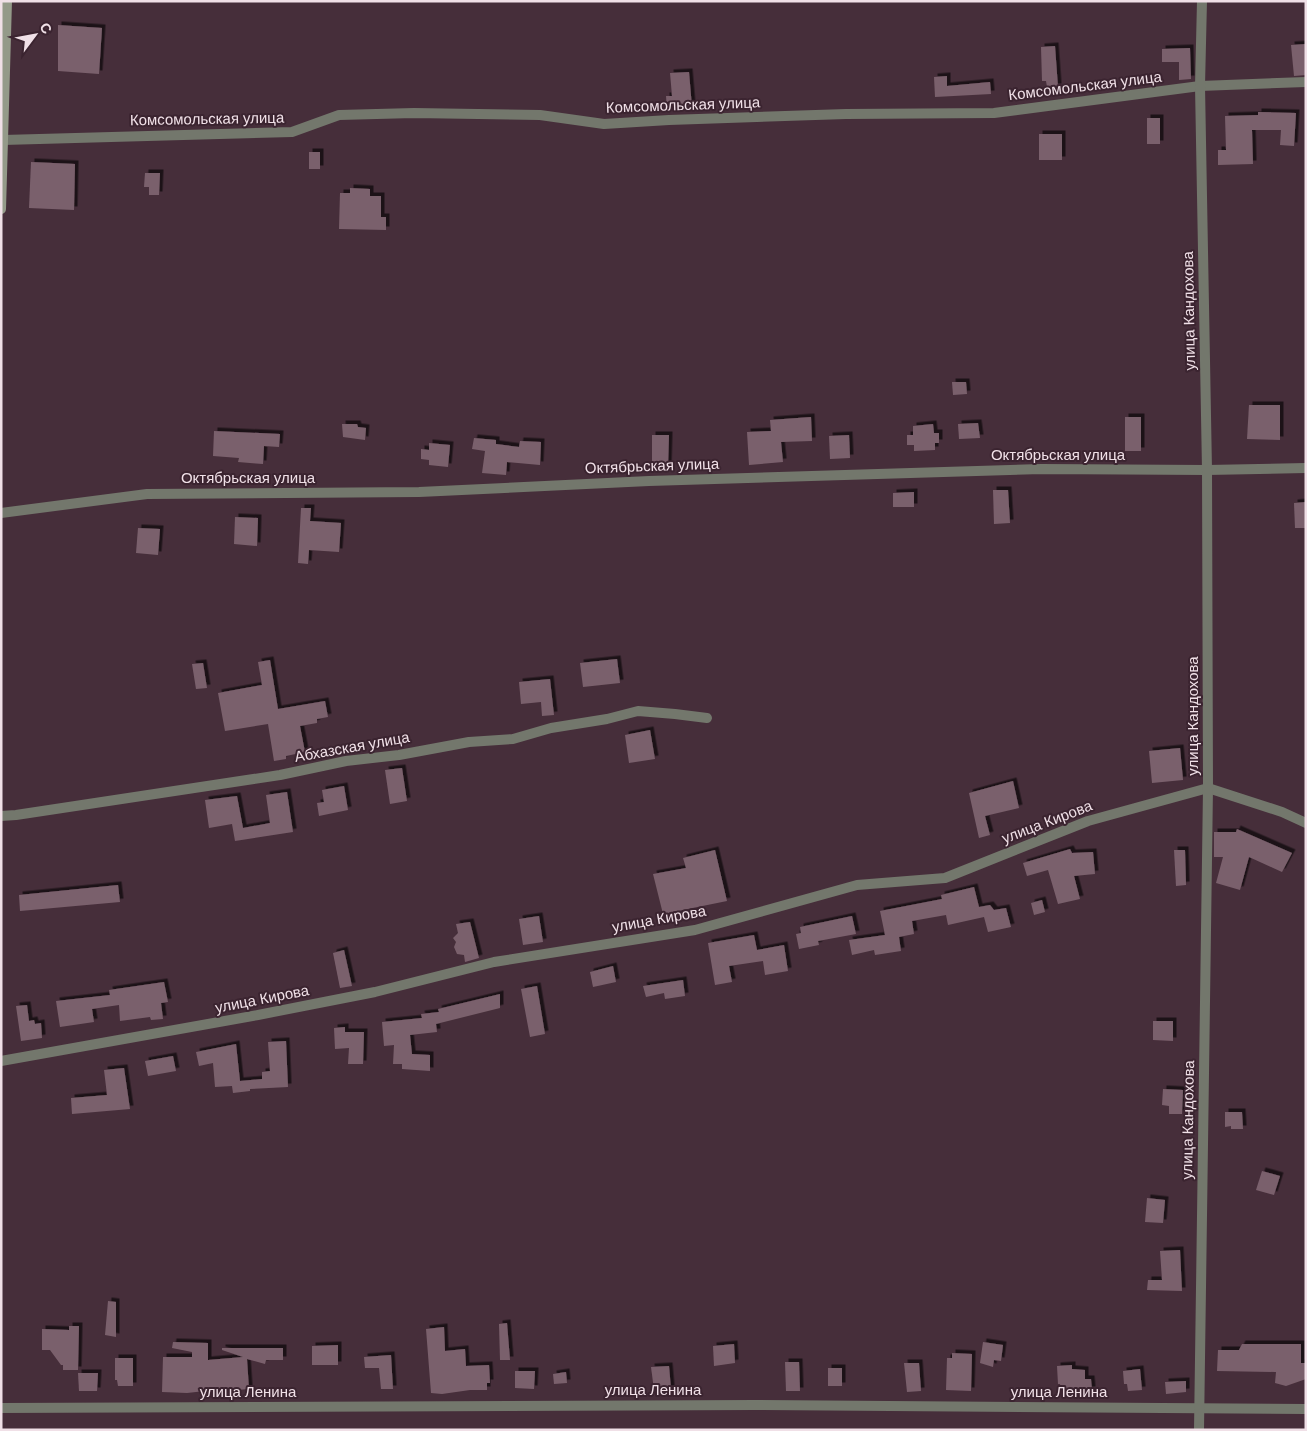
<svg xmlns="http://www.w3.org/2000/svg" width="1307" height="1431" font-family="'DM Sans',sans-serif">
<defs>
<filter id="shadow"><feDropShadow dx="3.5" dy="-3.5" stdDeviation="0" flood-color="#0009"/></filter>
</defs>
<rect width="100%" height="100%" fill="#462e3a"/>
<g fill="#7a606c" filter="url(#shadow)">
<path d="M58,25l44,3 -3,46 -41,-3z"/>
<path d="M1306,44v31l-12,1 -3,-31z"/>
<path d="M1055,46l3,41h-11l-1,-6h-4l-1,-34z"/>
<path d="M1190,48l1,31 -12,1v-18h-17v-13z"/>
<path d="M689,72l3,35 -25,2 -1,-13h6l-2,-23z"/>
<path d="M947,76v10l43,-4 1,12 -56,3 -1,-20z"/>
<path d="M1258,112l38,1 -2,33 -14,-1 1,-15h-29l1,34 -35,1v-15h8l-1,-34 33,-1z"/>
<rect x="1147" y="118" width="13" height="26"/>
<rect x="1039" y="134" width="23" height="26"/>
<rect x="309" y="152" width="11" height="17"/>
<path d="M31,162l44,2 -1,46 -45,-2z"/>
<path d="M145,173h15l-1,22h-10v-8h-5z"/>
<path d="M350,188l20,1v7h11v21h5v13l-47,-1 1,-36h10z"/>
<path d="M952,382h14l1,12 -14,1z"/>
<path d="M1249,405h31v35l-33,-1z"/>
<path d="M811,417l1,24 -31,1 2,20 -34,3 -2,-33 24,-1 -1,-11z"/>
<rect x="1125" y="417" width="16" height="34"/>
<path d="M978,423l2,15 -21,1 -1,-15z"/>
<path d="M342,424h15l1,3 8,1 -1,12 -22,-3z"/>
<path d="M933,424l1,9h5v10h-4v7l-21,1v-6h-7v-10h6v-9z"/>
<path d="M214,431l66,3 -1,13 -15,-1 -1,18 -25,-2 1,-4 -26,-2z"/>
<path d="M652,435h17l-1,32h-16z"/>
<path d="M849,435l1,23 -20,1 -1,-23z"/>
<path d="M474,438l22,2v4l23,3 1,-6 21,1 -1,23 -33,-3 -1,13 -24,-2 3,-22 -13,-2z"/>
<path d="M429,443l21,2 -2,22 -19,-2v-5l-8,-1v-10l8,1z"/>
<path d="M993,490h15l2,33 -16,1z"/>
<path d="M914,492v15h-21v-14z"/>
<path d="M1306,502v26h-11l-1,-25z"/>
<path d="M301,508h10l-1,13 31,2 -2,29 -30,-2 -1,14 -10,-1z"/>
<path d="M235,517l23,1 -1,28 -23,-2z"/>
<path d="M138,528l22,1 -2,26 -22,-2z"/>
<path d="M617,659l3,24 -37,4 -3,-24z"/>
<path d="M270,660l8,49 47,-8 3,16 -11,2v4l-17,3 5,26 -19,4v3l-12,2 -6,-37 -43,7 -7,-38 44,-8 -4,-23z"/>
<path d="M203,663l4,25 -11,1 -4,-25z"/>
<path d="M550,679l4,36 -12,1 -1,-14 -20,2 -2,-22z"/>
<path d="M650,730l5,29 -26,4 -4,-28z"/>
<path d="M1180,748l3,32 -31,3 -3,-32z"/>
<path d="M402,768l5,33 -17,3 -5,-34z"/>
<path d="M1013,781l6,27 -34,8 5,19 -11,3 -10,-45z"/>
<path d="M344,786l4,24 -29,6 -2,-13 7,-1 -2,-12z"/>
<path d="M287,792l6,40 -58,9 -3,-17 -23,4 -4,-28 32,-4 6,32 27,-5 -4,-28z"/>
<path d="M1237,829l55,24 -10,19 -33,-15 -9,33 -24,-7 7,-26h-9v-25h22z"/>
<path d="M1070,849l2,4 21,-1 2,22 -21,2 6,23 -22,5 -10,-34 -21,6 -4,-13z"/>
<path d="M715,850l12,51 -64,13 -10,-40 33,-6 -3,-10z"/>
<path d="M1174,850h11l1,35 -10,1z"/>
<path d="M118,885l2,17 -100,9 -1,-16z"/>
<path d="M974,887l5,20 11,-2 4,5 12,-2 5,19 -23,5 -4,-15 -36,8 -2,-10 -34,6 2,13 -15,3 2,14 -26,4 -1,-5 -22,5 -3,-15 36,-5 -5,-24 62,-12 -1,-4z"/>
<path d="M1042,900l3,12 -11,3 -3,-12z"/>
<path d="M539,916l4,26 -20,3 -4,-26z"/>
<path d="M852,916l4,18 -38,7 1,4 -20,4 -3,-15 5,-1 -1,-6z"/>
<path d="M470,922l9,36 -14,4 -1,-7 -7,-1 -3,-7 2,-5 -3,-4 5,-5 -2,-9z"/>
<path d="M754,935l3,15 27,-5 4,26 -23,4 -2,-14 -34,5 3,16 -17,3 -7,-42z"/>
<path d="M344,950l8,36 -12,2 -7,-35z"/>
<path d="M613,966l3,16 -23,5 -3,-15z"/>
<path d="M683,980l2,16 -20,3 -1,-6 -18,4 -3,-11z"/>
<path d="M164,982l4,20 -7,1 2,16 -12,1 -1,-3 -30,4 -1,-16 -27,4 2,13 -34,5 -4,-26 54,-6 -1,-5z"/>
<path d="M537,986l8,48 -15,3 -9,-48z"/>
<path d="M500,994v14l-64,16 1,8 -27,3 2,19 18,1v16l-28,-2v-5h-9l1,-19 -10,1 -2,-24 40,-4 -1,-4 18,-2 -1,-3z"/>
<path d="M27,1005l2,16 5,-1 1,4 6,-1 1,15 -21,3 -5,-35z"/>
<path d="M1153,1021h20v20l-20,-1z"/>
<path d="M345,1027v5h19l-1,32h-15l1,-16 -14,1 -1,-21z"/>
<path d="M286,1041l2,46 -38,2v2l-17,2 -1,-7 -17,1 -2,-24 -14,3 -3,-14 40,-8 4,37 22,-2v-7l8,-1 -2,-29z"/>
<path d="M173,1056l3,15 -28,5 -3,-15z"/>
<path d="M124,1068l6,41 -58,5 -1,-16 36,-3 -3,-25z"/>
<path d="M1163,1089l20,1 -1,24h-13v-8l-7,-1z"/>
<path d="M1225,1112h17l1,17h-12v-3l-6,1z"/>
<path d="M1262,1171l18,5 -6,19 -18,-5z"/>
<path d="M1147,1198l18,2 -2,23 -18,-1z"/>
<path d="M1180,1250l2,41 -35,-1 1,-10h14l-2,-29z"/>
<path d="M108,1301l8,1v35l-11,-2z"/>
<path d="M507,1323l3,37h-10l-1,-36z"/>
<path d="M69,1326h10l-1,44h-15v-5h-2l-11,-15h-8v-21l27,1z"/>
<path d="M444,1327l1,24 20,-2 1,17 23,-1 1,18h-3v7h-17l-28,4 -11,-1 -5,-64z"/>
<path d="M173,1342l35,1v17l35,-3 -21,-7v-2h61v12h-17l-1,4 -18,-5 2,30 -35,3v-2l-27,3 -25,-1 1,-35h29v-5l-20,-4z"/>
<path d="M983,1342l20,3 -2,16 -7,-1 -1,7 -13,-4z"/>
<path d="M734,1344l1,19 -21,3 -1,-20z"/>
<path d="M1242,1344h59v19h5v16l-20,7 -11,-3 1,-11 -59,-1 1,-21h21z"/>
<path d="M338,1345v20h-26v-19z"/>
<path d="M952,1353l20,1 -1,37 -25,-1 1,-32h5z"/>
<path d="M391,1355l2,34h-12l-2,-21h-14l-1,-11z"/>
<path d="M115,1358h18v28h-15l-1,-6h-2z"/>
<path d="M785,1362h14l1,29h-14z"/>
<path d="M904,1363h15l2,28 -14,1z"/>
<path d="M1072,1365v4l13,1v9h6l1,11 -31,-1 -1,-5h-2l-1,-18z"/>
<path d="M669,1366l2,23 -17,1 -3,-23z"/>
<rect x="828" y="1368" width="14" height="18"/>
<path d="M1140,1369l2,21 -14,1 -1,-7h-3l-1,-13z"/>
<path d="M515,1371h20l-1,18 -19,-1z"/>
<path d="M566,1372l1,11 -13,1 -1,-10z"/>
<path d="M78,1373h20l-1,18h-18z"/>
<path d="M1186,1381v11l-20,2 -1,-12z"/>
</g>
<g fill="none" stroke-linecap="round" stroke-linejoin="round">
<g stroke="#73776c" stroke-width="10">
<path d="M3,140l289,-8 47,-17 75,-2 126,2 64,9 65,-4 177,-6 148,-1 206,-27 106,-4"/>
<path d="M1,513l146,-19 272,-2 230,-11 392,-12 166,1 99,-2"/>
<path d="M1,816l15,-1 264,-40 66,-14 53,-6 70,-13 44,-3 38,-11 56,-9 31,-8 37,3 32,4"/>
<path d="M1,1061l257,-46 117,-23 119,-30 201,-32 162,-45 88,-7 143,-57 120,-33 74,24 24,11"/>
<path d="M1,1408l754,-3 551,4"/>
<path d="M1199,1430l9,-642 -1,-318 -7,-384 2,-85"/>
</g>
<path stroke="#949a89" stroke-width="10" d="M1,209l6,-208"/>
</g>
<g text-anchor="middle" stroke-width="4" stroke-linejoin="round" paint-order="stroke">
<g font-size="15" fill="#f0e0e7" stroke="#3b2430">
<text transform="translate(1085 86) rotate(-7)" y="5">Комсомольская улица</text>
<text transform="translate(683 105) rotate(-2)" y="5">Комсомольская улица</text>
<text transform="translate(207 119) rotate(-1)" y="5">Комсомольская улица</text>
<text transform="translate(1189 311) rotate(-91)" y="5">улица Кандохова</text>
<text x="1058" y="460">Октябрьская улица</text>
<text transform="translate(652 466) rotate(-2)" y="5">Октябрьская улица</text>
<text x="248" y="483">Октябрьская улица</text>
<text transform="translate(1193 716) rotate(-90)" y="5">улица Кандохова</text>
<text transform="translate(352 747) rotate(-10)" y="5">Абхазская улица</text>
<text transform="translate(1047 822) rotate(-21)" y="5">улица Кирова</text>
<text transform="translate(659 919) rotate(-10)" y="5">улица Кирова</text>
<text transform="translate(262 999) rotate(-11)" y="5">улица Кирова</text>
<text transform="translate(1188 1120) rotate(-89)" y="5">улица Кандохова</text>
<text x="653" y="1395">улица Ленина</text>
<text x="248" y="1397">улица Ленина</text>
<text x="1059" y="1397">улица Ленина</text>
</g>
</g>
<rect width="1307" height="1431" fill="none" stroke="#f0e0e7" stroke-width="5"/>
<g transform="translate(35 35) rotate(58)" stroke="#3b2430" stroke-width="4" paint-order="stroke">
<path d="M0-4L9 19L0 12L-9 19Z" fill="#f0e0e7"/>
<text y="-8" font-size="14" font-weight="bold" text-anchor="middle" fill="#f0e0e7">С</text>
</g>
</svg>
